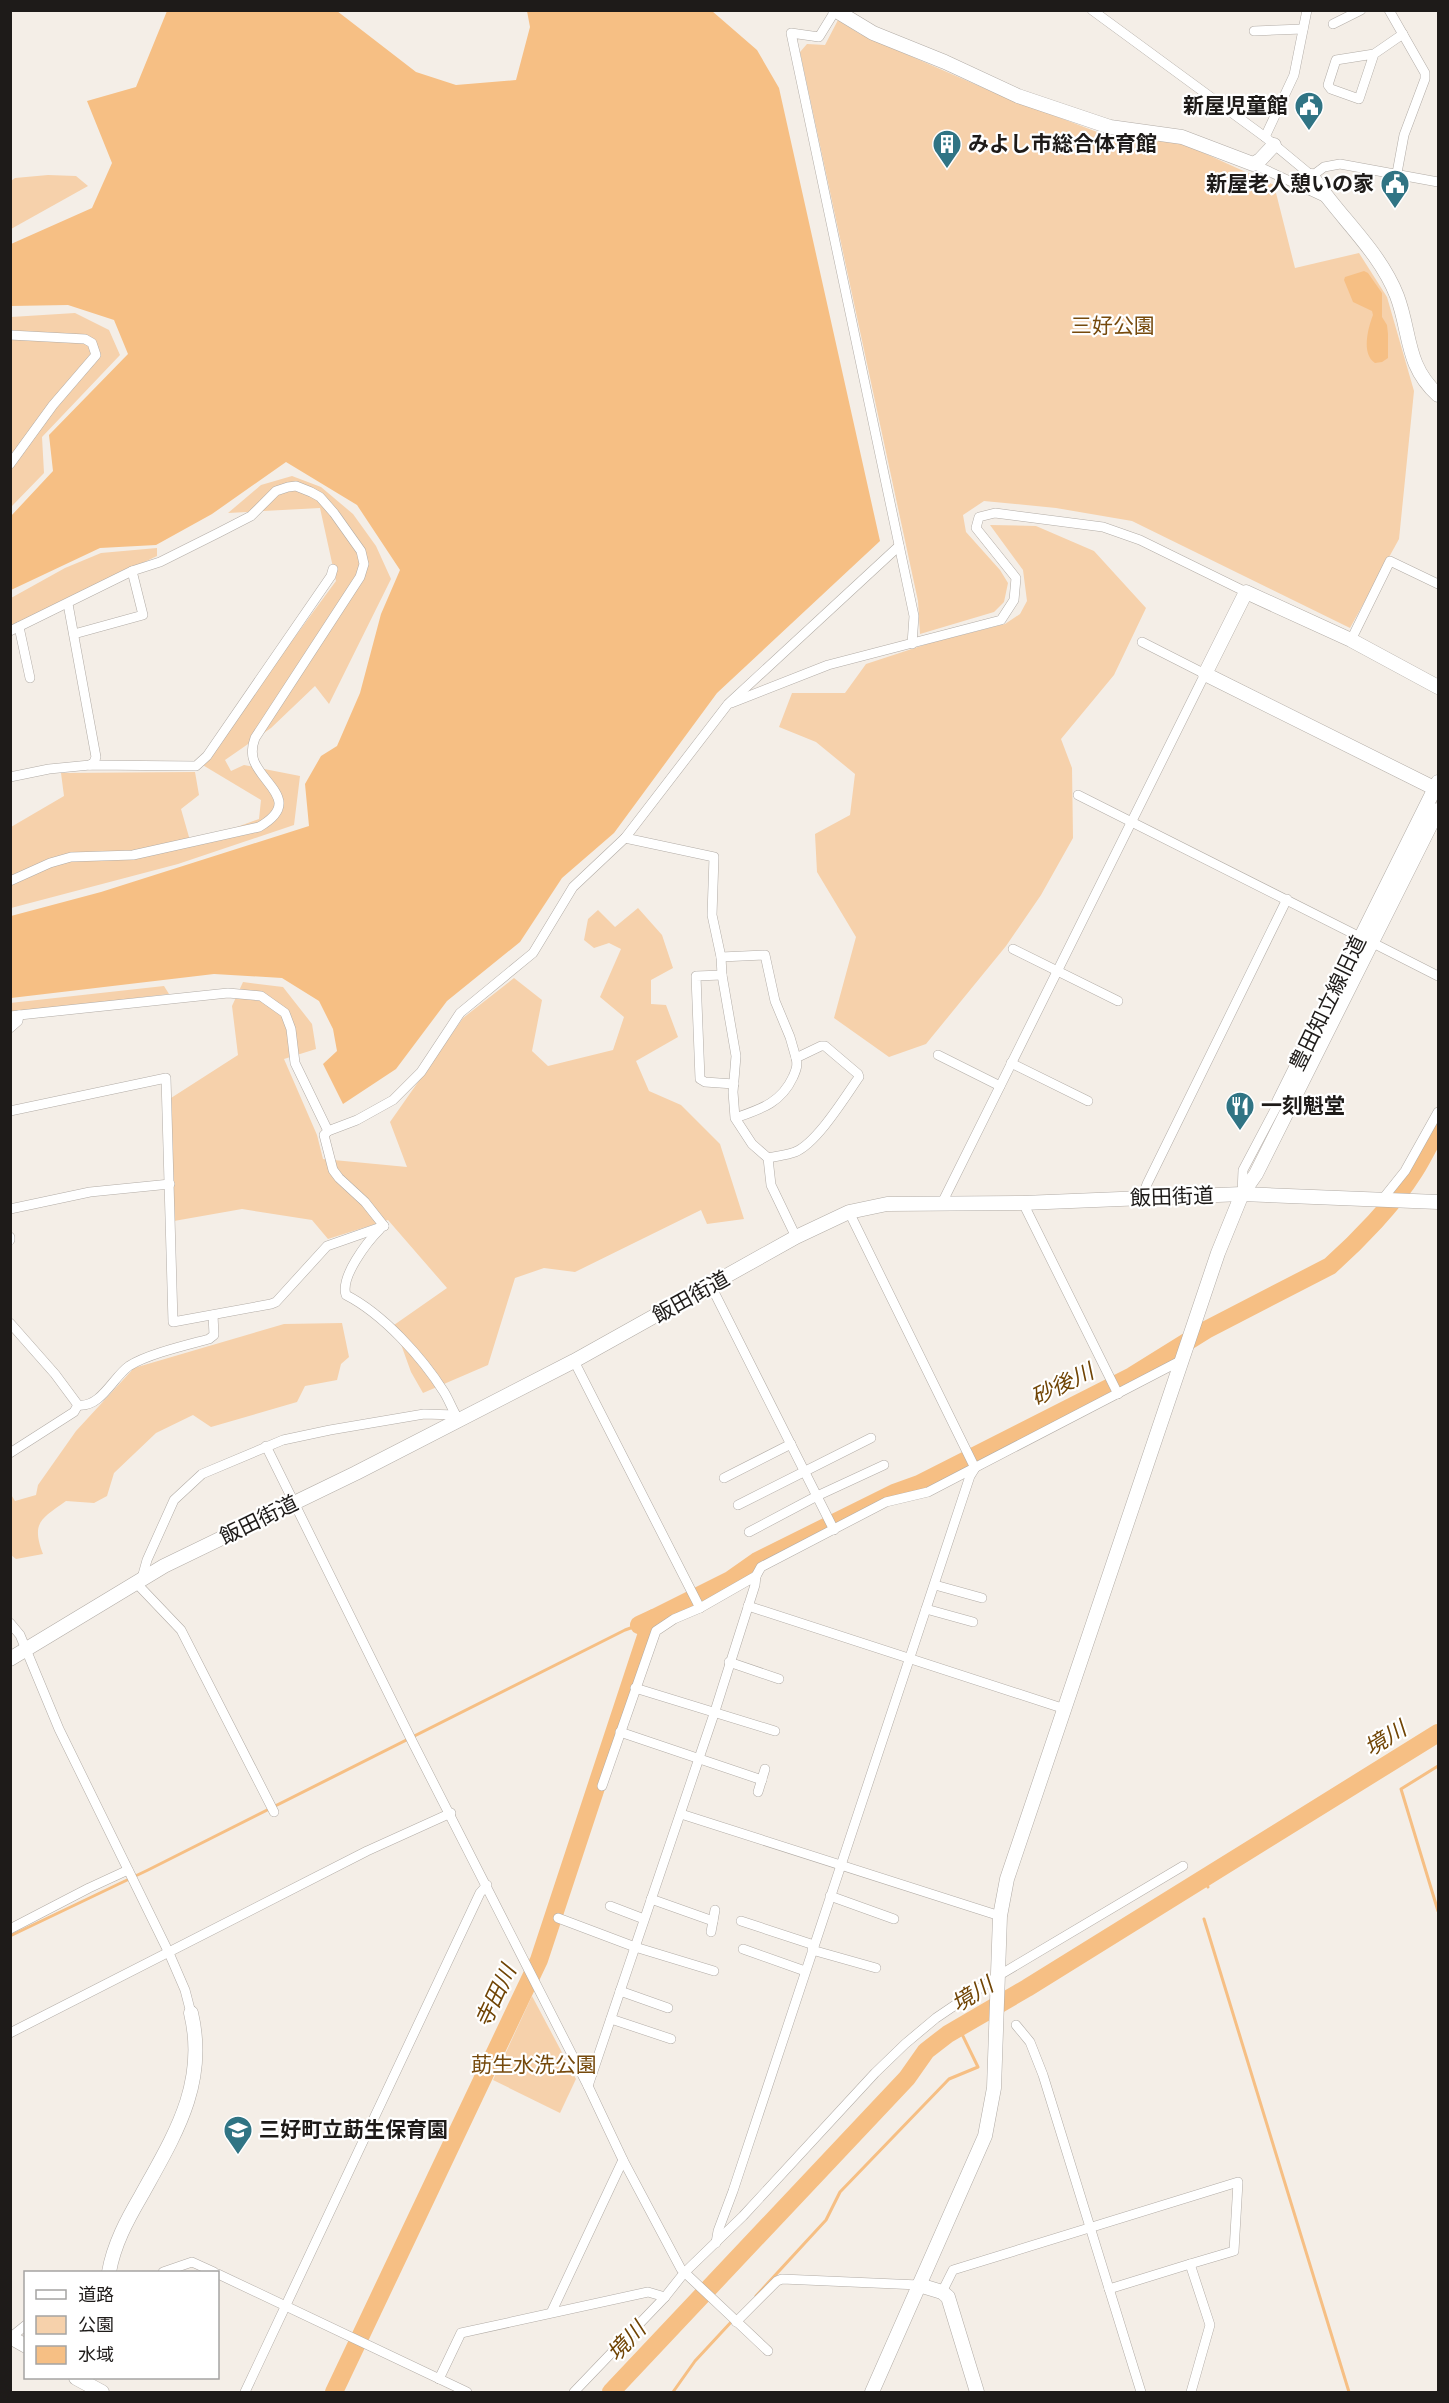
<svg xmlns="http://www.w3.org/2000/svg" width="1449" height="2403" font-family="Helvetica,'Noto Sans JP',sans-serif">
<rect width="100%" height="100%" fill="#f4eee7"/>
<g fill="#f6d1ab">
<path d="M838,20l22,14 135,59 110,42 66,3 103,47 21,83 64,-15 28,44 27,94 -15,148 -49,89 -218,-107 -76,-13 -72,-7 -21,14 3,17 34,38 8,13 -4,19 -10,10 -74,22 -2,-33 -118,-549 7,-8 18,1z"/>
<path d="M48,175l28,1 12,10 -77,43v-48l4,-3z"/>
<path d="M75,313l34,17 11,25 -78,82 2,36 -33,34v-190z"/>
<path d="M292,476l29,11 32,27 23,32 15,33 -62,125 -14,-18 -44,42 -46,32 6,11 13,-6 56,11 -6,49 -116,39 -167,44v-81l53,-31 -3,-23 134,-1 4,23 -18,14 10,35 68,-25 2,-19 -60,-36 135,-183 -16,-73 -92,5 33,-28z"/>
<path d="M990,525l46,1 58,25 52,57 -32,67 -53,64 11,29 1,70 -32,57 -35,51 -80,98 -37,13 -55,-39 22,-81 -39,-65 -2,-38 35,-19 5,-41 -39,-32 -37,-15 13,-34h53l21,-29 64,-21 75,-19 15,-10 7,-13 -4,-31z"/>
<path d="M157,548v8l-146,70v-28l54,-30 36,-15z"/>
<path d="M638,908l24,27 11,33 -22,12v24l15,1 12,32 -42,24 13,30 32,14 39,39 24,75 -37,5 -6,-14 -126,62 -31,-4 -29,10 -27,87 -65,28 -12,-21 -17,-47 53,-37 -59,-68 -60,19 -16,-19 -70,-11 -68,12 -3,-123 67,-43 -6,-49 11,-24 40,5 29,37 4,25 -32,10 33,76 6,24 84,8 -17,-45 73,-104 51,-40 28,22 -10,51 16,15 65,-16 11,-33 -24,-20 21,-48 -12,-6 -15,5 -10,-8 4,-21 10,-9 17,17z"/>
<path d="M164,986l5,8 -158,19 -1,-10z"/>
<path d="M342,1323l7,34 -8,7 -4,16 -32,6 -8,16 -86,25 -18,-12 -37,18 -42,40 -7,23 -13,7 -28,-2c-25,18 -35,21 -23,53l-27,5 -5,-4 -1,-62 5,8 21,-6 2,-10 38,-54 58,-63 150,-44z"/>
<path d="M532,1996l44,83 -16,34 -67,-33z"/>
</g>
<g fill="#f6bf84">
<path d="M167,11h170l79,61 40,13 60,-5 14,-53 -3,-16h185l45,39 22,38 101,453 -163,152 -103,140 -52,45 -42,64 -73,59 -51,68 -53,35 -20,-40 14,-13 -4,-22 -14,-28 -37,-23 -68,-4 -203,24v-82l90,-24 208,-66 -4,-42 16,-28 16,-10 23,-53 21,-79 19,-44 -43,-65 -71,-43 -74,52 -56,31 -56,3 -89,42v-74l42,-45 -4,-36 79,-81 -14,-34 -46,-15 -57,1v-62l81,-36 20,-45 -25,-62 49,-14z"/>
<path d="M1364,271l4,2 14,20v24l5,8 1,9v24l-6,4 -7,1c-14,-9 -7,-35 -2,-48l-1,-4 -19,-9 -9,-22 1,-3z"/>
</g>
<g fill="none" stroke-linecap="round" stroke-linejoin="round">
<g stroke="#f6bf84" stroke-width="3">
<path d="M1438,1766l-37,23 37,122"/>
<path d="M1203,1878l5,9"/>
<path d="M1204,1919l145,473"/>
<path d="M10,1936l138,-66 477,-240 14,-5"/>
<path d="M756,2296l70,-76 14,-28 109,-113 29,-12 -19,-39"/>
<path d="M673,2392l22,-31 38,-41"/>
</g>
<g stroke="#f6bf84" stroke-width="18">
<path d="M654,1618l76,-38 27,-19 137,-68 25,-9 213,-108 74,-46 124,-64c28,-25 64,-62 84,-94 9,-14 16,-29 24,-44"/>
<path d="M334,2392l205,-432 110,-333 5,-9 -15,7"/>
<path d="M611,2392l296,-314 19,-27 22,-17 79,-46 411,-255"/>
</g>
<g stroke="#b2aca6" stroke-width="10">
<g id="street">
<path d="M1092,10l173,127 47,39 12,-9 16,-3 98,18"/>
<path d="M1389,10l36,63v6l-21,56 -7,38"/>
<path d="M835,11l-16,26 -28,-4 123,583 -2,28"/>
<path d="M1333,24l28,-14"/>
<path d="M1254,31l49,-2"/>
<path d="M1374,54l-15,45 -28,-10 -3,-4 8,-25 38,-6 29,-20"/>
<path d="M1265,137l29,-62 13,-65"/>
<path d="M1253,164l71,33"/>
<path d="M10,335l75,4 7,4 4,12 -43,50 -43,59"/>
<path d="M68,604l28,153 -2,5 -4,3"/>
<path d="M19,627l11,51"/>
<path d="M10,631l122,-60 28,-9 58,-29 33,-17 25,-25 12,-4 8,-1 15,6 9,5 14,16 27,38 3,13 -4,13 -105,161c-3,8 -4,15 -1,23 10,25 48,41 5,66l-126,28 -62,2 -21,6 -40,18"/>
<path d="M74,634l69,-19 -11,-44"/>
<path d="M1351,640l39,-79 48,23"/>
<path d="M731,703l97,-38 173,-45 13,-20 2,-22 -40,-50 3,-11 16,-4 108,14 37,13 106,52"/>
<path d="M10,777l39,-8 41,-4 106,1 11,-10 124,-180 2,-7"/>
<path d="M1078,795l282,142"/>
<path d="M625,838l89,19 -2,58 9,42 1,18 14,81 -3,36 2,26 17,26 16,14c9,-2 19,-3 27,-6 22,-9 50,-55 64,-75l-1,-3 -33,-28h-4l-25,12c2,8 0,12 -3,19 -12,26 -32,32 -58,41"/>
<path d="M1373,943l65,33"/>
<path d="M1013,949l105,52"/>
<path d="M721,957l44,-2 10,46 15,36 6,21"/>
<path d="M722,975l-26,1 4,103 5,3 29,2"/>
<path d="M10,1016l218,-23 33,3 24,17 6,16 4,34 33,68 -4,4 9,35 6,8 26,24 19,24"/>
<path d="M10,1028l8,-7 1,-6"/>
<path d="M938,1055l62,31"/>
<path d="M1011,1063l77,38"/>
<path d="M10,1111l156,-33 7,244 98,-18 5,-2 51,-56 57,-20"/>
<path d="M328,1131l29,-11 36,-20 28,-28 39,-59 73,-60 40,-66 52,-49 103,-134 171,-158"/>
<path d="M768,1158l3,27 25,52"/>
<path d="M1242,1194l1,-24 36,-68"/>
<path d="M1142,1198l5,-14 140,-285"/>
<path d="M1381,1201l24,-30 33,-59"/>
<path d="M942,1203l263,-529 -63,-32"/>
<path d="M1023,1203l95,191"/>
<path d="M10,1209l80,-17 80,-8"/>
<path d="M380,1229c-13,13 -40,48 -34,66 37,19 76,62 98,97 5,8 8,17 13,25"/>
<path d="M10,1237v3"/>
<path d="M711,1286l123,244"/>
<path d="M10,1323l45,51 23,31c23,3 35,-28 51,-39 19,-12 58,-21 80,-27l5,-4 -1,-20"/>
<path d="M574,1361l126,247 56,-32 -1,9 -40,126 -127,375"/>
<path d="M266,1446l147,297 175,343 35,74 58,109 87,82"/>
<path d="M10,1453l64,-41 4,-7"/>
<path d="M724,1478l67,-34"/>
<path d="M738,1505l133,-67"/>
<path d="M749,1532l68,-36 67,-31"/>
<path d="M756,1576l5,-9 125,-65 42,-10 254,-132"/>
<path d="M142,1578l5,-18 27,-60 28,-26 81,-34 47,-10 94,-16 32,1"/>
<path d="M137,1581l3,6 41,43 93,182"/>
<path d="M935,1585l47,13"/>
<path d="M748,1606l317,103"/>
<path d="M926,1609l47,13"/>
<path d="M10,1623l10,12 39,94 110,224 16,37 6,23"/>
<path d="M729,1662l50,17"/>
<path d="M635,1688l140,43"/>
<path d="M620,1732l142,48"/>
<path d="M602,1786l54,-155 18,-12 26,-11"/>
<path d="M758,1792l7,-23"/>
<path d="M681,1814l319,102"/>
<path d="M830,1896l64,23"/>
<path d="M651,1899l62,22"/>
<path d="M610,1906l34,13"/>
<path d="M558,1918l77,29 79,24"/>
<path d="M741,1921l73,24"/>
<path d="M10,1929l79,-41 39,-18"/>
<path d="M711,1932l4,-22"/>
<path d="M743,1949l62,22"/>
<path d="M812,1950l64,18"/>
<path d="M620,1991l48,17"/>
<path d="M611,2019l60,20"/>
<path d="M1016,2025l14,17 13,33 98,317"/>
<path d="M10,2033l357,-182 84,-38"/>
<path d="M716,2243l2,-12 15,-40 237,-715 5,-8 -126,-256"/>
<path d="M163,2272l29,-10 22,10"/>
<path d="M218,2274l249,118"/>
<path d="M1109,2289l81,-25"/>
<path d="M942,2292l11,-22 285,-88 -4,69 -44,13 20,61 -19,67"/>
<path d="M552,2311l71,-151"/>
<path d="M736,2322l41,-41 5,-2 137,6"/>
<path d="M10,2338l16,-13"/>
<path d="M439,2379l22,-46 187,-41 17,5"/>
<path d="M245,2392l235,-499 7,-8"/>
<path d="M574,2392l91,-95 19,-24 59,-57 132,-143 30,-29 31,-26 62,-42 185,-110"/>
</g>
</g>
<g stroke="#b2aca6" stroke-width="15">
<g id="secondary">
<path d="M835,10l38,23 72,29 73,34 92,31 72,10 71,27 7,-4 14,-15"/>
<path d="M1312,176c27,41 67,74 85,120 14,37 8,69 41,99"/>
<path d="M1438,687l-87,-47 -105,-48 -41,82 233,116"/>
<path d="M1279,1102l159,-320"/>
<path d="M10,1659l154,-93 192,-93 218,-112 222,-124 53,-25 38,-8 136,-1 219,-9 196,8"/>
<path d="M109,2272c5,-28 18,-52 32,-76 33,-60 67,-112 50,-183"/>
<path d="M919,2285l23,7 6,5 29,95"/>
<path d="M10,2337l16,9"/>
<path d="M76,2378l26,14"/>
<path d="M872,2392l113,-256 9,-48 6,-172 7,-37 211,-626 24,-59 14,-20 182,-364"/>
</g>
</g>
<use href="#street" stroke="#fff" stroke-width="9"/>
<use href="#secondary" stroke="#fff" stroke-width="14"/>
</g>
<defs>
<g id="civic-pin" transform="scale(1.5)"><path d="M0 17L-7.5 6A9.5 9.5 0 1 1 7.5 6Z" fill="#307484" stroke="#fff"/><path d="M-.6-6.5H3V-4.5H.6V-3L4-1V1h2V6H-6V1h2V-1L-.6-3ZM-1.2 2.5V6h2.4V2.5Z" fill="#fff"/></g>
<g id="building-pin" transform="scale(1.5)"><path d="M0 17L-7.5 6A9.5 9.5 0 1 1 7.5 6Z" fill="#307484" stroke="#fff"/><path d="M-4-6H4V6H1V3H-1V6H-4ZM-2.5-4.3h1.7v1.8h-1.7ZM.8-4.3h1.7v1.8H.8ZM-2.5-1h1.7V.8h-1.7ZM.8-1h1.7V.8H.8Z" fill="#fff"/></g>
<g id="restaurant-pin" transform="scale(1.5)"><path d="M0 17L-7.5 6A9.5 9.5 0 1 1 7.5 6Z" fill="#307484" stroke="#fff"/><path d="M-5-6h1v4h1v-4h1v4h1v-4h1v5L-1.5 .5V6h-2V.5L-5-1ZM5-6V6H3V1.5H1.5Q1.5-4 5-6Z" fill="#fff"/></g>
<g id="school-pin" transform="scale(1.5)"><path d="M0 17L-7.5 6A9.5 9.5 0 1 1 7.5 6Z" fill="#307484" stroke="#fff"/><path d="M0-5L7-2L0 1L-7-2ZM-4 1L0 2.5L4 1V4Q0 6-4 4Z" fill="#fff"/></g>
</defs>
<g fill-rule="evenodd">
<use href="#civic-pin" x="1309" y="106"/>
<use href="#building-pin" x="947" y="144"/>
<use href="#civic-pin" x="1395" y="184"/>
<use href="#restaurant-pin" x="1240" y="1106"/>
<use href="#school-pin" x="238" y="2130"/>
</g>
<g text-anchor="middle" stroke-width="4.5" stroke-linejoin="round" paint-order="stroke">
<g font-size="21" font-weight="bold" fill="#1e1b19" stroke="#fff" text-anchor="start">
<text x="1288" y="113" text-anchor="end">新屋児童館</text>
<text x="968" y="151">みよし市総合体育館</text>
<text x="1374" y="191" text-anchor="end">新屋老人憩いの家</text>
<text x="1261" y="1113">一刻魁堂</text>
<text x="259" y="2137">三好町立莇生保育園</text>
</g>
<g font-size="21" fill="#764a0d" stroke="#fff">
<text x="1113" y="333">三好公園</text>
<text x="534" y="2072">莇生水洗公園</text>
</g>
<g font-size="21" fill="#1e1b19" stroke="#fff">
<text transform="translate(1328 1003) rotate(-64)" y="7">豊田知立線旧道</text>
<text transform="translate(1172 1197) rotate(-2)" y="7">飯田街道</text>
<text transform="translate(691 1297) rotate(-29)" y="7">飯田街道</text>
<text transform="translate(259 1520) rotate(-26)" y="7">飯田街道</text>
</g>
<g font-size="22" font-style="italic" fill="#704404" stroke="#fff">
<text transform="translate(1062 1384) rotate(-26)" y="8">砂後川</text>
<text transform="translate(1385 1738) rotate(-32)" y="8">境川</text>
<text transform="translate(972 1994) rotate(-32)" y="8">境川</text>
<text transform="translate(495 1996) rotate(-65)" y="8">寺田川</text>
<text transform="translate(626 2341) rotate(-47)" y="8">境川</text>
</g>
</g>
<rect width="1449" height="2403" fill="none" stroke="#1e1b19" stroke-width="24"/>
<rect x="24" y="2271" width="195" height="108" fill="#ffffff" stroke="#a5a4a3" stroke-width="1.5"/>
<rect x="36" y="2290" width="30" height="9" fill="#ffffff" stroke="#a5a4a3" stroke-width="1.5"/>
<text x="78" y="2301" font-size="18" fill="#1e1b19">道路</text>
<rect x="36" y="2316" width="30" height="18" fill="#f6d1ab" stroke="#a5a4a3" stroke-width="1.5"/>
<text x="78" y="2331" font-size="18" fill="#1e1b19">公園</text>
<rect x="36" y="2346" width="30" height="18" fill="#f6bf84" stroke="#a5a4a3" stroke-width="1.5"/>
<text x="78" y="2361" font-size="18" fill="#1e1b19">水域</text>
</svg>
